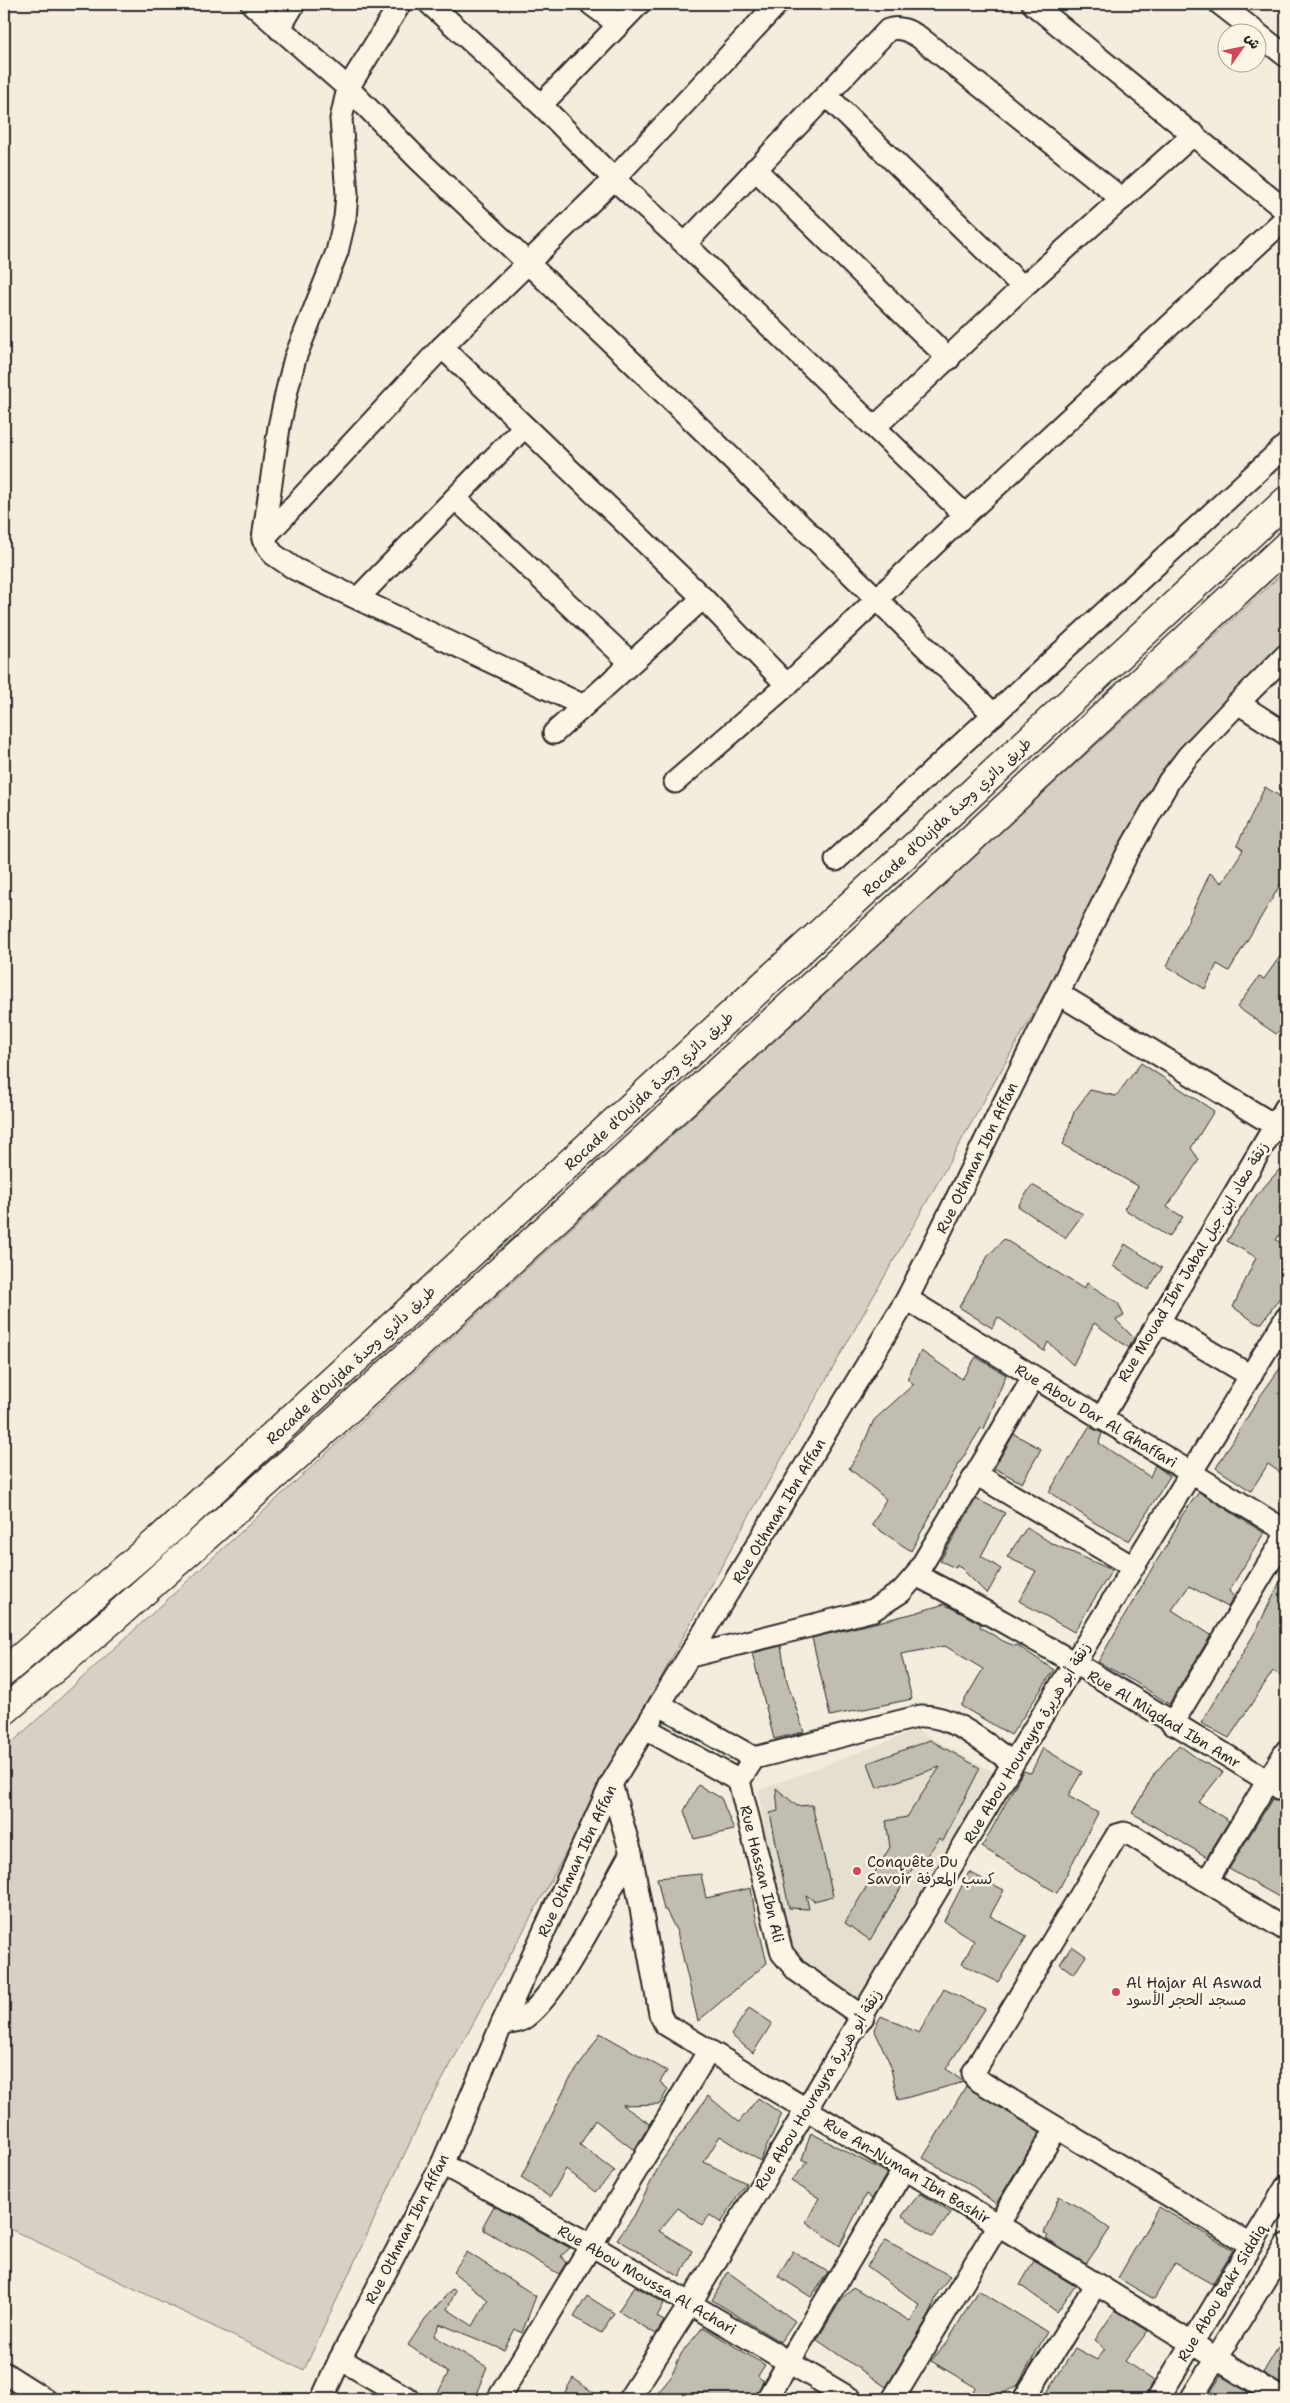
<svg xmlns="http://www.w3.org/2000/svg" width="1290" height="2403" font-family="'Shantell Sans','Playpen Sans Arabic',sans-serif">
<rect width="100%" height="100%" fill="#f4edde"/>
<filter id="ink" filterUnits="userSpaceOnUse"><feTurbulence type="fractalNoise" baseFrequency=".02" numOctaves="2"/><feDisplacementMap in="SourceGraphic" scale="10" xChannelSelector="R" yChannelSelector="G"/><feConvolveMatrix kernelMatrix="1 2 1 2 8 2 1 2 1" color-interpolation-filters="sRGB"/></filter>
<g filter="url(#ink)">
<path fill="#e5dfd0" d="M917,1730l86,47 -144,231 -78,-57 -22,-161z"/>
<path fill="#d6d1c4" stroke="#807e78" d="M1286,570v85l-118,120 -425,752 -323,594 -116,249 -300,-144v-476z"/>
<g fill="#c2bdb1" stroke="#2b2b2b">
<path d="M1265,787l21,13v75l-57,96 -12,-7 -12,25 -38,-23 43,-93 12,10 21,-33 -6,-5z"/>
<path d="M1286,948v56l-7,15 6,6 -9,9 -39,-27 22,-30 5,2z"/>
<path d="M1141,1063l73,48 -23,37 8,12 -32,47 16,10 -14,20 -45,-28 14,-23 -75,-41 11,-33 16,-22 26,6z"/>
<path d="M1286,1162v62l-10,16 10,6v43l-24,34h-6l-23,-16 23,-50 -29,-16 29,-45z"/>
<path d="M1032,1185l51,29 -18,24 -47,-32z"/>
<path d="M1004,1239l80,50 3,-6 31,20 6,13 -8,4 18,18 -5,10 -35,-25 -21,42 -25,-23 -4,9 -46,-34 -6,11 -33,-21 29,-51z"/>
<path d="M1125,1244l37,24 -14,22 -35,-24z"/>
<path d="M921,1351l41,28 14,-22 30,18 -22,54 -3,-1 -28,46 -42,77 -39,-26 14,-26 -37,-31 12,-19 13,-29 40,-36 -7,-5z"/>
<path d="M1286,1360v117l-18,-13 -17,27 -35,-23 45,-73z"/>
<path d="M1089,1427l13,6 -3,10 51,34 5,-12 15,11 -41,65 -34,-18 -46,-31z"/>
<path d="M1014,1434l27,15 -19,34 -28,-15z"/>
<path d="M1199,1492l65,41 -35,58 5,6 -6,10 -39,-21 -17,24 39,25 -42,69 -34,-22 -37,-20 56,-97 16,-25 12,-25z"/>
<path d="M976,1499l29,14 -24,43 20,13 -14,25 -30,-30 -1,4 -16,-7z"/>
<path d="M1027,1527l24,16 61,27 -38,62 -55,-31 17,-30 -29,-14z"/>
<path d="M1286,1569v109l-13,-7 -44,67 -28,-15 56,-94z"/>
<path d="M944,1604l37,20 -1,3 23,14 12,5 2,-1 37,25 -43,65 -50,-29 22,-37 -38,-23 -44,8 11,45 -82,17 -18,-78 103,-25z"/>
<path d="M781,1646l6,35 17,51 -30,7 -22,-86z"/>
<path d="M930,1740l50,28 -37,73 -3,-3 -21,28 -4,-2 -45,76 -25,-17 45,-76 -4,-26 21,-4 33,-50 -63,21 -9,-25z"/>
<path d="M1179,1745l22,16 22,11 -24,30 30,19 -22,36 -75,-44 23,-40z"/>
<path d="M1043,1748l39,24 -14,24 30,17 -41,80 -75,-46 41,-76 8,2z"/>
<path d="M698,1785l23,13 13,32 -40,9 -10,-28z"/>
<path d="M776,1788l21,18 15,-1 21,91 -19,5 -8,-6 3,14 -20,-1 -19,-95 8,-2z"/>
<path d="M1272,1799l14,5v97l-57,-32z"/>
<path d="M969,1872l35,18 -14,26 37,20 -29,46 -36,-18 12,-23 -30,-20z"/>
<path d="M701,1874l5,24 45,-10 4,25 12,50 -69,58 -21,-89 -11,-22h-2l-7,-32z"/>
<path d="M1072,1946l14,10 -12,18 -14,-10z"/>
<path d="M944,1989l41,20 -39,60 18,13 -66,18 -8,-36 -16,-35 7,-13 38,17z"/>
<path d="M749,2008l23,15 -19,30 -22,-18z"/>
<path d="M600,2033l67,38 -7,11 8,7 -8,15 -38,1 28,19 -16,26 -39,-30 -15,25 35,26 -20,21 -29,-23 -16,28 -29,-19 48,-98 20,-28z"/>
<path d="M966,2086l74,46 -44,72 -22,-17 -51,-29z"/>
<path d="M708,2096l31,26 19,-24 24,16 -22,47 -40,-25 -16,26 42,21 -25,40 -11,-8 -8,10 -24,-17 -19,23 33,20 -12,26 -63,-38 17,-23 27,-54z"/>
<path d="M811,2133l76,40 -15,26 -6,-5 -26,52 -34,-24 13,-24 -28,-17 17,-19 -6,-3z"/>
<path d="M920,2193l31,20 -18,24 -31,-21z"/>
<path d="M1059,2196l26,15 25,18 -24,35 -40,-25 2,-3 -4,-3z"/>
<path d="M494,2206l76,42 -9,8 5,7 -7,11 -75,-44v-6z"/>
<path d="M1159,2207l74,43 -21,34 -37,-21 -21,36 -36,-21z"/>
<path d="M886,2240l64,36 -12,16 -8,22 -44,73 -69,-47 24,-40 12,-13 57,34 10,-16 -53,-39z"/>
<path d="M793,2251l35,21 -17,25 -33,-21z"/>
<path d="M467,2252l69,44 -14,37 -7,-4 -11,21 -64,-26 -6,12 53,31 -13,32h-39l13,-26 -40,-28 17,-26 27,-30 4,2 -9,18 26,17 15,-26 -35,-28z"/>
<path d="M1034,2261l41,25 -18,26 -37,-27z"/>
<path d="M728,2272l67,49 -15,21 -68,-42z"/>
<path d="M635,2286l29,17 -7,14 7,4 -8,13 -38,-23z"/>
<path d="M978,2290l69,42 -29,53 -25,14h-23l5,-12 -44,-26 17,-20z"/>
<path d="M587,2296l27,17 -13,20 -27,-16z"/>
<path d="M1115,2310l33,21 -23,30 29,20 -11,18h-100l32,-51 22,12 8,-12 -10,-8z"/>
<path d="M703,2327l62,38 -7,11 5,5 -8,18h-102l18,-22 10,-23z"/>
<path d="M1286,2334v53l-23,-14z"/>
<path d="M1221,2376l38,23h-53z"/>
<path d="M573,2378l29,21h-41z"/>
</g>
<g fill="none" stroke-linecap="round" stroke-linejoin="round">
<g stroke="#2b2b2b" stroke-width="25">
<g id="minor">
<path d="M252,4l96,84 71,72 211,200 248,240 116,115"/>
<path d="M400,4l-52,84 -7,31 6,75 -2,24 -8,34 -42,106 -8,32 -8,37 -16,112 10,15 22,15 287,136"/>
<path d="M430,4l111,101 73,74 71,65 280,271"/>
<path d="M591,4l28,21"/>
<path d="M1033,4l253,207"/>
<path d="M1220,4l36,28"/>
<path d="M279,29l15,-25"/>
<path d="M1258,34l28,22"/>
<path d="M827,96l196,191"/>
<path d="M541,105l98,-101"/>
<path d="M755,169l194,190"/>
<path d="M685,244l203,-214c12,-4 21,1 31,7l203,162"/>
<path d="M442,347l261,251 84,87"/>
<path d="M875,427l148,-140 171,-153"/>
<path d="M455,498l175,164"/>
<path d="M263,539l179,-192 172,-168 163,-175"/>
<path d="M358,598l166,-171"/>
<path d="M1238,703l48,31"/>
<path d="M554,733l149,-135"/>
<path d="M675,782l112,-97 178,-170 321,-297"/>
<path d="M836,860l450,-415"/>
<path d="M1059,994l215,131"/>
<path d="M907,1299l379,232"/>
<path d="M1158,1321l93,55"/>
<path d="M1101,1419l185,-312"/>
<path d="M976,1474l157,93"/>
<path d="M916,1575l117,-197"/>
<path d="M691,1656l182,-46 28,-18 15,-17c127,65 249,143 370,217"/>
<path d="M660,1705l94,53"/>
<path d="M1172,1724l114,-189"/>
<path d="M645,1728l94,53"/>
<path d="M611,1784l20,69 29,161 5,10 431,260 186,115"/>
<path d="M1207,1881l79,-130"/>
<path d="M863,2017l-66,-46 -15,-18 -43,-172 15,-23 167,-42c33,-1 66,29 92,47"/>
<path d="M502,2024c6,-1 13,-1 19,-4 36,-20 87,-128 110,-167"/>
<path d="M442,2164l149,81 260,154"/>
<path d="M1251,2245l-275,-166 -3,-6 144,-238 7,-2 9,3 153,94"/>
<path d="M340,2359l69,40"/>
<path d="M4,2373l41,26"/>
<path d="M322,2399l18,-40 102,-195 60,-140 109,-240 296,-485 219,-443 43,-75 19,-25 50,-53 48,-48"/>
<path d="M498,2399l210,-347"/>
<path d="M629,2399l61,-95 323,-541 273,-445"/>
<path d="M767,2399l137,-230"/>
<path d="M893,2399l163,-270"/>
<path d="M1024,2399l72,-115"/>
<path d="M1158,2399l128,-212"/>
<path d="M1191,2399l95,-154"/>
</g>
</g>
<g stroke="#2b2b2b" stroke-width="31">
<g id="highway">
<path d="M4,1672l156,-133 770,-707 356,-331"/>
<path d="M4,1711l109,-92 203,-180 618,-565 352,-328"/>
</g>
</g>
<use href="#minor" stroke="#fcf5e5" stroke-width="21"/>
<use href="#highway" stroke="#fcf5e5" stroke-width="28"/>
</g>
</g>
<g fill="#d1495b" stroke="#fcf5e5" stroke-width="2">
<circle cx="857" cy="1871" r="5"/>
<circle cx="1116" cy="1992" r="5"/>
</g>
<g text-anchor="middle" stroke-width="5" stroke-linejoin="round" paint-order="stroke">
<g font-size="15" fill="#2b2b2b" stroke="#fcf5e5">
<text transform="translate(947 817) rotate(-43)" y="5">Rocade d'Oujda طريق دائري وجدة</text>
<text transform="translate(649 1091) rotate(-43)" y="5">Rocade d'Oujda طريق دائري وجدة</text>
<text transform="translate(977 1158) rotate(-64)" y="5">Rue Othman Ibn Affan</text>
<text transform="translate(1193 1262) rotate(-59)" y="5">Rue Mouad Ibn Jabal زنقة معاد ابن جبل</text>
<text transform="translate(351 1365) rotate(-43)" y="5">Rocade d'Oujda طريق دائري وجدة</text>
<text transform="translate(1096 1416) rotate(31)" y="5">Rue Abou Dar Al Ghaffari</text>
<text transform="translate(779 1511) rotate(-59)" y="5">Rue Othman Ibn Affan</text>
<text transform="translate(1164 1719) rotate(31)" y="5">Rue Al Miqdad Ibn Amr</text>
<text transform="translate(1027 1743) rotate(-59)" y="5">Rue Abou Hourayra زنقة أبو هريرة</text>
<text transform="translate(577 1861) rotate(-65)" y="5">Rue Othman Ibn Affan</text>
<text transform="translate(762 1874) rotate(76)" y="5">Rue Hassan Ibn Ali</text>
<text transform="translate(818 2090) rotate(-59)" y="5">Rue Abou Hourayra زنقة أبو هريرة</text>
<text transform="translate(907 2171) rotate(31)" y="5">Rue An-Numan Ibn Bashir</text>
<text transform="translate(407 2229) rotate(-63)" y="5">Rue Othman Ibn Affan</text>
<text transform="translate(647 2280) rotate(30)" y="5">Rue Abou Moussa Al Achari</text>
<text transform="translate(1222 2293) rotate(-59)" y="5">Rue Abou Bakr Siddiq</text>
</g>
<g font-size="15" fill="#2b2b2b" stroke="#fcf5e5" text-anchor="start">
<text x="867" y="1867">Conquête Du<tspan x="867" dy="17">Savoir كسب المعرفة</tspan></text>
<text x="1126" y="1988">Al Hajar Al Aswad<tspan x="1126" dy="17">مسجد الحجر الأسود</tspan></text>
</g>
</g>
<rect width="1290" height="2403" fill="none" stroke="#fcf5e5" stroke-width="20"/>
<rect x="10" y="10" width="1270" height="2383" fill="none" stroke="#2b2b2b" stroke-width="2" filter="url(#ink)"/>
<g transform="translate(1242 48) rotate(57)"><circle r="24" fill="#fcf5e5" stroke="#a8a49b"/>
<path d="M0-4L9 19L0 12L-9 19Z" fill="#d1495b"/>
<text y="-8" font-size="14" font-weight="bold" text-anchor="middle" fill="#2b2b2b">ش</text>
</g>
</svg>
